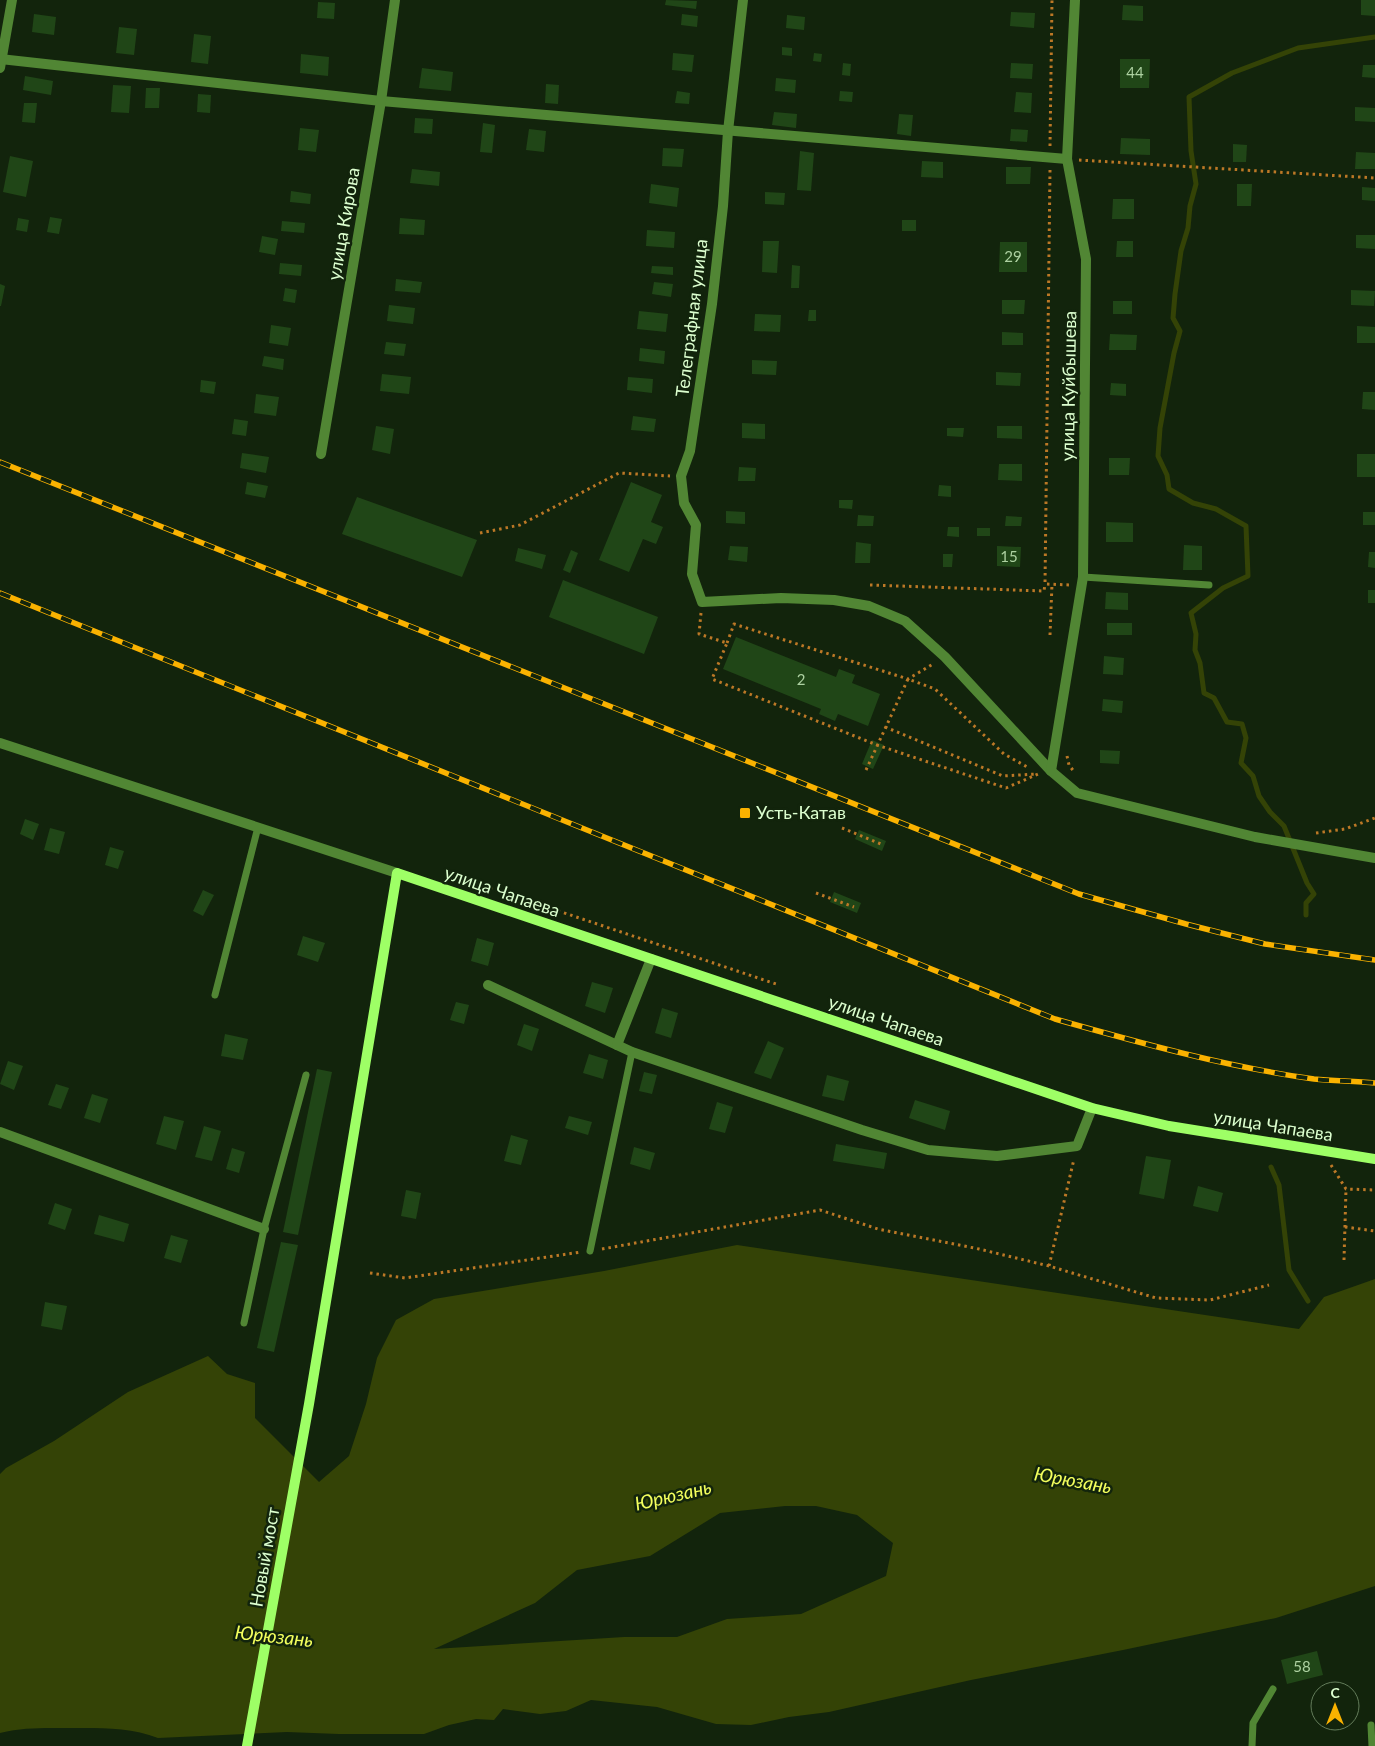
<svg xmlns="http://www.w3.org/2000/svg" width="1375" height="1746" font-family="Lato,sans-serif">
<rect width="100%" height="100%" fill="#12240c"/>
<path fill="#344306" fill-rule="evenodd" d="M737,1245l562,84 25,-32 51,-18v307l-99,32 -153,32 -152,30 -142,32 -40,5 -38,8 -35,-1 -59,-17 -66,-7 -25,11 -26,3 -37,-5 -9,11 -18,-1 -27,6 -25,9h-85l-52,-2 -129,6c-28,-11 -58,-10 -88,-10 -26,0 -45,-1 -70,5v-259l6,-6 48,-27 74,-49 80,-36 19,18 28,9v35l64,64 30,-26 17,-52 11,-46 19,-38 38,-21 170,-28zM785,1506h31l41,9 36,28 -7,33 -85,38 -74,5 -50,18h-53l-190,12 101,-46 42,-33 73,-14 70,-43z"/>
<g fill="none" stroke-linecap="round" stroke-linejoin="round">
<g stroke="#344306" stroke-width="5">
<path d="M1306,915v-12l8,-9 -7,-11 -23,-57 -14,-14 -11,-16 -6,-20 -12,-13 5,-25 -4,-14 -15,-2 -13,-24 -10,-5 -4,-30 -5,-13 1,-16 -5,-21 32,-25 25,-12 -2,-50 -30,-17 -23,-6 -24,-14 -2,-14 -9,-19 2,-28 14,-75 6,-22 -7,-13 2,-24 6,-43 7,-23 2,-22 6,-22 -5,-33 -2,-54 43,-24 66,-25 77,-11"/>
<path d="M1271,1167l8,18 10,85 19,31"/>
</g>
</g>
<g fill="#204617">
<path d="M666,0l31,1 -1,8 -31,-4z"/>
<path d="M1361,0h14v16l-14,-1z"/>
<path d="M318,2l17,1 -1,16 -17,-1z"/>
<path d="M1123,5l20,1v15l-21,-1z"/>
<path d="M1011,12l24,1 -1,15 -24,-2z"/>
<path d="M34,14l22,3 -2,18 -22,-3z"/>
<path d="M682,14l16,2 -1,11 -16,-2z"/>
<path d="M787,15l18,2 -1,13 -18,-2z"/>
<path d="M119,27l18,2 -3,26 -18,-2z"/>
<path d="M194,34l17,2 -3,28 -17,-2z"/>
<path d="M782,47l10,1v8l-10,-1z"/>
<path d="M673,53l21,2 -2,17 -20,-2z"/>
<path d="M814,53l8,1 -1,8 -8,-1z"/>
<path d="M301,54l28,3 -1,19 -28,-3z"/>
<path d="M1120,59h30l-1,29h-29z"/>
<path d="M843,63l8,1 -1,12 -8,-1z"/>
<path d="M1011,63l22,1 -1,15 -22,-1z"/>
<path d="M1363,65h12v13l-13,-1z"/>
<path d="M422,68l31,4 -2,19 -32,-3z"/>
<path d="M25,76l28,5 -2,14 -28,-5z"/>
<path d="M776,78l20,2 -1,13 -20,-2z"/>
<path d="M546,84l13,1 -1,19 -13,-1z"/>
<path d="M113,85l18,1 -2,27 -18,-1z"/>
<path d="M146,88h14l-1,20h-14z"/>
<path d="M677,91l13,2 -1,11 -14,-1z"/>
<path d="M840,91l13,1 -1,10 -13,-1z"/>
<path d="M1016,92l16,1 -1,20 -17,-1z"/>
<path d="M198,94l13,1 -1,18 -13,-1z"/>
<path d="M24,103h13l-2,20 -13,-1z"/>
<path d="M1355,107l20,1v14l-20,-1z"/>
<path d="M774,112l23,2 -1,14 -24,-3z"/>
<path d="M899,114l14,1 -2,21 -14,-2z"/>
<path d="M415,118l18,1 -1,15 -18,-1z"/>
<path d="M483,123l12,2 -3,28 -12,-1z"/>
<path d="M300,128l19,2 -3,22 -18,-2z"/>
<path d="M529,129l17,2 -2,21 -18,-2z"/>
<path d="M1011,129l17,1 -1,12 -17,-1z"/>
<path d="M1121,138l29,1v16l-30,-1z"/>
<path d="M1233,144l14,1 -1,17h-13z"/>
<path d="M663,148l21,1 -2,18 -20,-1z"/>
<path d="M800,151l14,2 -3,38 -14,-1z"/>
<path d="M1356,152l19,1v16h-20z"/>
<path d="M10,156l23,5 -7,36 -23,-5z"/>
<path d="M922,161l21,1v16l-22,-1z"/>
<path d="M1006,167h25l-1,17h-24z"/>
<path d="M412,169l28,3 -1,14 -29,-3z"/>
<path d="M651,184l28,4 -2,19 -28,-4z"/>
<path d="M1237,184h15l-1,22h-14z"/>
<path d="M1362,187l13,1v13l-13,-1z"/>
<path d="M291,191l20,3 -1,10 -20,-2z"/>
<path d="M765,192l20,1 -1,12 -19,-1z"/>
<path d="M1113,199h21v20h-22z"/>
<path d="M50,217l12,2 -3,15 -12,-2z"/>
<path d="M18,218l11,2 -2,12 -11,-2z"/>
<path d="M400,218l25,2 -1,15 -25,-1z"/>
<rect x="902" y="220" width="14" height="11"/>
<path d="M282,221l23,2 -1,10 -23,-2z"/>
<path d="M647,230l28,2 -1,16 -28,-2z"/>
<path d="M1356,235h19v14l-19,-1z"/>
<path d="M262,236l16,3 -3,16 -16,-3z"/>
<path d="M763,241h16l-2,32 -15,-1z"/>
<path d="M1117,241h16v16h-17z"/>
<path d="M1000,242h27v30h-28z"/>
<path d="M280,263l22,2 -1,11 -22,-2z"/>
<path d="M792,265l8,1 -1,22h-8z"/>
<path d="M652,266l21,1v8l-22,-2z"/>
<path d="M396,279l26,3 -2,11 -25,-2z"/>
<path d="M654,282l19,2 -2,13 -19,-3z"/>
<path d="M0,284l5,2 -4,20h-1z"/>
<path d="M285,288l12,2 -2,13 -12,-2z"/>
<path d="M1351,290l24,1 -1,15 -23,-1z"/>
<path d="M1002,300h23l-1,14h-22z"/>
<rect x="1113" y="301" width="19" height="13"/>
<path d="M389,305l26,3 -2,16 -26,-3z"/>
<path d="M809,310h7v11h-8z"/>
<path d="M639,311l29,3 -2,18 -29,-3z"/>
<path d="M755,314l26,1 -1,17 -26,-1z"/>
<path d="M271,325l20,3 -3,18 -19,-3z"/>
<path d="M1357,326l18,1v16h-18z"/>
<path d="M1002,332l21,1v12h-21z"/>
<path d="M1110,334l27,1 -1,15h-27z"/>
<path d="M386,342l20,2 -2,12 -20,-2z"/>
<path d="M640,348l25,3 -1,13 -25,-3z"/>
<path d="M264,356l20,3 -1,11 -21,-4z"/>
<path d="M752,360l25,1 -1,14 -24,-1z"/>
<path d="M996,372l25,1 -1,13 -24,-1z"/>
<path d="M382,374l29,3 -2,17 -29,-3z"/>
<path d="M628,377l25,2 -1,14 -25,-3z"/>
<path d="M201,380l15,2 -2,12 -14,-2z"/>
<path d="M1111,383l15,1v12l-16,-1z"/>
<path d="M1363,392h12v18l-13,-1z"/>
<path d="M256,394l23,3 -3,19 -22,-3z"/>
<path d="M633,416l23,3 -2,13 -23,-2z"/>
<path d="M234,419l14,2 -2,15 -14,-2z"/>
<path d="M742,423l23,1v15l-23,-1z"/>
<path d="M376,426l18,3 -4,25 -18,-4z"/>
<path d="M997,426h25v13l-25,-1z"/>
<path d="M947,428h17l-1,9 -16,-1z"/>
<path d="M242,453l27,4 -3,16 -26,-5z"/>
<rect x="1357" y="454" width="18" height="23"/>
<path d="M1109,458h21l-1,17h-20z"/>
<path d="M999,464h23v17l-24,-1z"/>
<path d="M739,467l17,1 -1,13h-17z"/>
<path d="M247,482l21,4 -3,12 -20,-4z"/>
<path d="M631,482l31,13 -11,27 12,5 -7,17 -13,-5 -14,33 -30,-12z"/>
<path d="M939,485l12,1v11l-13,-1z"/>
<path d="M357,497l120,43 -15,37 -120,-43z"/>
<path d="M839,500h14l-1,9 -13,-1z"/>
<path d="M726,511l19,1v12l-19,-1z"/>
<rect x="1363" y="512" width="12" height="13"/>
<path d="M858,515l16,1 -1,10h-16z"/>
<path d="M1006,516l16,1 -1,9h-16z"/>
<path d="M1106,522l27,1v19h-27z"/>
<path d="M948,527h11v10l-12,-1z"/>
<rect x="977" y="528" width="13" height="8"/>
<path d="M856,542l15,2 -1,19h-15z"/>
<path d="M1184,545l18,1v24h-19z"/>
<path d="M730,546l18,1 -1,15 -19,-2z"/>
<path d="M997,546l24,1 -1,20 -23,-1z"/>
<path d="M518,548l28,7 -4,14 -27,-8z"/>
<path d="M571,550l7,3 -8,20 -7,-3z"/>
<path d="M1369,552h6v16l-7,-1z"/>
<path d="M943,554h10l-1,13h-9z"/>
<path d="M563,580l95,37 -14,37 -95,-37z"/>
<rect x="1368" y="590" width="7" height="13"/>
<path d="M1106,592l22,1v17l-23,-1z"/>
<rect x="1107" y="623" width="25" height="12"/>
<path d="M736,637l100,40 3,-8 16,6 -3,8 28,11 -12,32 -30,-12 -3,7 -16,-7 2,-5 -98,-40z"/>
<path d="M1104,656l20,2 -1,17 -20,-1z"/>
<path d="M1103,699l20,2 -1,12 -20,-2z"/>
<path d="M872,740l12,5 -11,24 -11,-5z"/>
<path d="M1100,750l20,1 -1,13 -19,-1z"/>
<path d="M25,819l14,5 -6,16 -13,-6z"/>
<path d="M50,828l15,4 -6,22 -15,-4z"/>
<path d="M859,830l27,11 -4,10 -27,-12z"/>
<path d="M110,847l14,4 -6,18 -13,-4z"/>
<path d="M203,890l11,5 -11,21 -10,-5z"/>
<path d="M834,892l27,11 -4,10 -27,-11z"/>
<path d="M303,936l22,7 -7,19 -21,-7z"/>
<path d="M477,938l17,5 -6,23 -17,-5z"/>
<path d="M592,982l21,6 -8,25 -20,-7z"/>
<path d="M456,1002l13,3 -5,19 -14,-4z"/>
<path d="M662,1008l16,5 -7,25 -16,-5z"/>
<path d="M524,1024l15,5 -7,22 -15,-6z"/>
<path d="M225,1034l23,5 -5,21 -22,-4z"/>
<path d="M768,1041l16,7 -13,31 -17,-6z"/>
<path d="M589,1054l19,6 -5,19 -20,-6z"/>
<path d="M8,1061l15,5 -9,24 -14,-6z"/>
<path d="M317,1069l15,3 -34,163 -15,-3z"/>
<path d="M644,1072l13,3 -5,19 -13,-3z"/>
<path d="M827,1075l22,6 -5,20 -22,-5z"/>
<path d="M56,1084l13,4 -8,21 -13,-4z"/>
<path d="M92,1094l16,5 -8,24 -16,-5z"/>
<path d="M915,1100l35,11 -5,19 -36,-12z"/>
<path d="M717,1102l16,5 -8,26 -16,-4z"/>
<path d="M164,1116l20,5 -8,29 -20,-6z"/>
<path d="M569,1116l23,6 -4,13 -23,-7z"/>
<path d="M204,1126l17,5 -9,30 -17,-4z"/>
<path d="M511,1135l17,5 -7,25 -17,-4z"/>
<path d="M836,1144l51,9 -3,16 -51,-8z"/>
<path d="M634,1147l21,6 -5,17 -20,-6z"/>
<path d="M232,1148l13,4 -6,21 -13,-4z"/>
<path d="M1146,1156l25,4 -7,39 -25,-5z"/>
<path d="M1198,1186l25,7 -5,19 -25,-6z"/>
<path d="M406,1190l15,3 -5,26 -15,-3z"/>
<path d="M55,1203l17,6 -7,21 -17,-6z"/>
<path d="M99,1215l30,9 -5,18 -30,-8z"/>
<path d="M171,1235l17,5 -7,23 -17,-5z"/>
<path d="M281,1242l17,3 -24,107 -17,-4z"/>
<path d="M45,1302l22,4 -5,24 -21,-4z"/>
<path d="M1317,1651l6,24 -36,9 -6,-24z"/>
</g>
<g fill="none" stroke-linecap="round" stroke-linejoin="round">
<g stroke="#bc7826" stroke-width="3" stroke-dasharray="2.5 4" stroke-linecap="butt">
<path d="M1050,146l2,-146"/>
<path d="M1079,160l296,18"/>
<path d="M1050,170l-5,414 25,1"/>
<path d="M480,533l40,-8 99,-52 51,3"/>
<path d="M870,585l174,6 1,-7"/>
<path d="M701,613l-2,21 28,9 -15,36 165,66 129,43 32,-14"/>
<path d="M1050,635l2,-51"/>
<path d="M727,643l7,-19 174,55 25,-15"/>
<path d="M885,727l118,49 34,-2"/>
<path d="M1067,756l2,9 6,8"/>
<path d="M866,770l42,-91 27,10 69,65 25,14"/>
<path d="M842,828l39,16"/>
<path d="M1316,833l29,-4 30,-11"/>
<path d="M490,888l289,97"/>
<path d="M816,893l38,14"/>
<path d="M1331,1165l15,24 29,1"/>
<path d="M1345,1227l30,4"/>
<path d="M602,1249l218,-39 58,19 101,20 70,17 107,32 54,2 59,-15"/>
<path d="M1344,1260l2,-71"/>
<path d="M1049,1266l25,-107"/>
<path d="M370,1273l35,5 176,-26"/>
</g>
<g stroke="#518634" stroke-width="7">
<path d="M1083,577l126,8"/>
<path d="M215,995l43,-168"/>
<path d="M590,1251l42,-199"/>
<path d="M244,1323l20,-94 42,-154"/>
<path d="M1371,1725l1,21"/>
<path d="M1252,1746l1,-23 20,-34"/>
</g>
<g stroke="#518634" stroke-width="10">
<path d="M743,0l-15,131 -5,75 -11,98 -22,147 -9,25 3,27 12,22 -4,49 10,28 79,-4 53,2 35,6 36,15 40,36 106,114 26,22 178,44 120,21"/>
<path d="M0,59l381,42 686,58"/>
<path d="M0,68l12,-68"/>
<path d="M321,454l60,-353 14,-101"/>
<path d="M0,743l397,130"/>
<path d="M1051,771l32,-194 3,-318 -19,-100 8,-159"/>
<path d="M488,985l144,67 230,78 66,20 69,6 80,-10 15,-38"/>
<path d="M617,1045l34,-86"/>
<path d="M0,1132l264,97"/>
</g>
<path stroke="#9eff66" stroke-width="10" d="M247,1746l62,-342 88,-531 695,235 77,18 206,33"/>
<g stroke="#fab200" stroke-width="5.5">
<g id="rail">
<path d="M0,462l1079,432 107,30 79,20 110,16"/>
<path d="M0,593l1055,426c85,24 172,48 259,60 20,2 41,2 61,4"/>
</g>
</g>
<use href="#rail" stroke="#12240c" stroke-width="4" stroke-dasharray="11" stroke-linecap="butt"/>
</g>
<rect fill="#fab200" stroke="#12240c" stroke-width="2" x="739" y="807" width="12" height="12" rx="2.5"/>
<g text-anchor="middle" stroke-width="5" stroke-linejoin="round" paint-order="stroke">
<g font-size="15" fill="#add1a1">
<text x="1135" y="78">44</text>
<text x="1013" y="262">29</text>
<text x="1009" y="562">15</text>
<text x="801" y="685">2</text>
<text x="1302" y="1672">58</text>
</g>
<g font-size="18" fill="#dcffcf" stroke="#12240c">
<text transform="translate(344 224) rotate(-80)" y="6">улица Кирова</text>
<text transform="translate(692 318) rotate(-83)" y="6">Телеграфная улица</text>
<text transform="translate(1069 386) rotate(-89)" y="6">улица Куйбышева</text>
<text transform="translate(502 892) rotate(19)" y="6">улица Чапаева</text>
<text transform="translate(886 1021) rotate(19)" y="6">улица Чапаева</text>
<text transform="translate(1273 1126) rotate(9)" y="6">улица Чапаева</text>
<text transform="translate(265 1557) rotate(-80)" y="6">Новый мост</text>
</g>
<g font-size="18" fill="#dcffcf" stroke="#12240c" text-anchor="start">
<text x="756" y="819">Усть-Катав</text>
</g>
<g font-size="19" font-style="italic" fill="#f3ff5d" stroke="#12240c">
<text transform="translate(1073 1480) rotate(10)" y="7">Юрюзань</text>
<text transform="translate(673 1495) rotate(-13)" y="7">Юрюзань</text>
<text transform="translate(274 1636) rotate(6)" y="7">Юрюзань</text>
</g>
</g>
<g transform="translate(1335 1706)"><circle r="24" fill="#12240c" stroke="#637c5a"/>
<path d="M0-4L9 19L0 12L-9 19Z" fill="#fab200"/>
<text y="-8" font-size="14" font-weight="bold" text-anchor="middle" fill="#dcffcf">С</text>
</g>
</svg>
